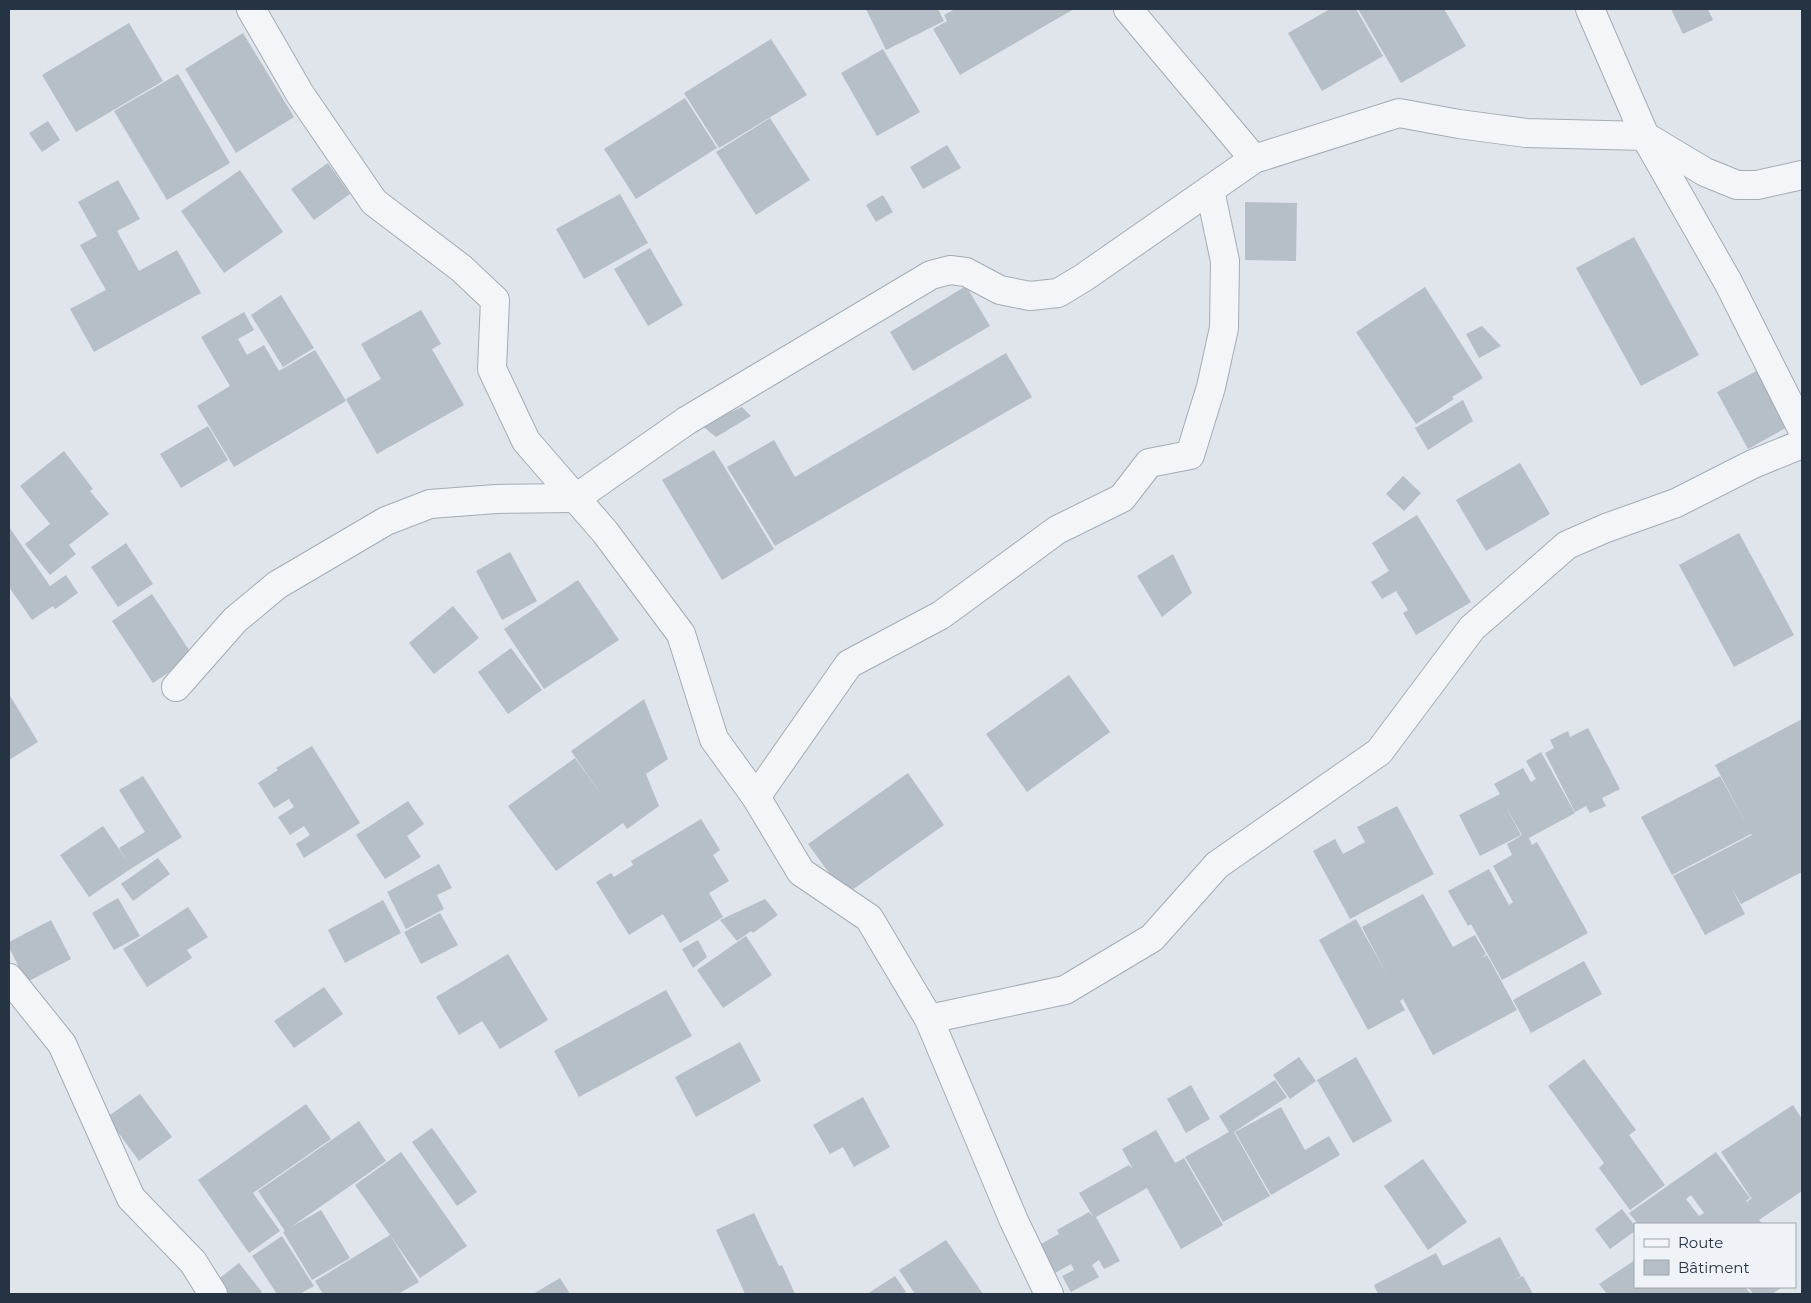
<svg xmlns="http://www.w3.org/2000/svg" width="1811" height="1303" font-family="Montserrat,sans-serif">
<rect width="100%" height="100%" fill="#dfe5ea"/>
<g fill="#b6bec8" fill-rule="evenodd">
<path d="M866,9h72l6,12 -58,29z"/>
<path d="M955,9h119l-114,66 -27,-46 14,-8 -3,-6z"/>
<path d="M1330,9h26l27,47 -61,35 -34,-58z"/>
<path d="M1358,9h86l22,37 -65,37z"/>
<path d="M1671,9h37l5,11 -30,14z"/>
<path d="M129,23l34,58 -87,51 -34,-57z"/>
<path d="M243,33l51,84 -58,36 -51,-84z"/>
<path d="M771,39l36,56 -88,53 -35,-55z"/>
<path d="M883,49l37,63 -43,24 -36,-63z"/>
<path d="M178,74l52,89 -63,37 -53,-89z"/>
<path d="M685,98l32,50 -81,51 -32,-50z"/>
<path d="M770,118l40,62 -54,35 -40,-63z"/>
<path d="M48,121l12,19 -18,12 -13,-19z"/>
<path d="M947,145l14,23 -38,21 -13,-22z"/>
<path d="M328,163l22,31 -36,26 -23,-31z"/>
<path d="M240,170l43,62 -59,41 -43,-62z"/>
<path d="M118,180l22,39 -23,12 22,40 38,-21 24,43 -107,59 -24,-43 36,-19 -26,-45 17,-9 -19,-34z"/>
<path d="M620,194l28,49 -64,36 -28,-50z"/>
<path d="M883,195l10,17 -17,10 -10,-17z"/>
<path d="M1245,202l52,1 -1,58 -51,-1z"/>
<path d="M1634,237l65,118 -58,31 -65,-118z"/>
<path d="M650,248l33,57 -35,21 -34,-57z"/>
<path d="M966,286l24,40 -77,45 -23,-39z"/>
<path d="M1425,287l58,91 -31,19 2,2 -38,25 -60,-92z"/>
<path d="M281,295l33,53 -31,19 -32,-52z"/>
<path d="M421,310l20,34 -9,5 32,56 -87,49 -31,-55 35,-20 -20,-35z"/>
<path d="M244,312l10,18 -16,9 9,16 17,-10 15,26 36,-21 31,51 -112,66 -37,-61 33,-20 -29,-49z"/>
<path d="M1482,326l19,20 -22,12 -13,-24z"/>
<path d="M1006,353l26,44 -257,149 -48,-79 47,-27 21,37z"/>
<path d="M1762,368l31,56 -45,25 -31,-57z"/>
<path d="M1463,400l10,21 -45,29 -13,-22z"/>
<path d="M742,407l9,9 -35,21 -15,-12z"/>
<path d="M208,426l20,34 -47,28 -21,-34z"/>
<path d="M714,450l60,99 -52,31 -60,-100z"/>
<path d="M64,451l29,38 -3,2 19,23 -40,31 7,9 -26,21 -25,-31 25,-20 -30,-38z"/>
<path d="M1520,463l30,51 -64,37 -30,-51z"/>
<path d="M1403,476l18,17 -17,18 -18,-17z"/>
<path d="M1417,515l54,87 -55,33 -13,-22 5,-3 -12,-19 -14,8 -11,-17 18,-11 -17,-28z"/>
<path d="M9,527l41,59 16,-11 12,18 -23,16 -2,-3 -21,14 -23,-33z"/>
<path d="M1739,533l55,102 -60,32 -55,-102z"/>
<path d="M126,543l27,41 -35,23 -27,-40z"/>
<path d="M510,552l27,49 -35,19 -26,-49z"/>
<path d="M1173,554l19,39 -30,24 -25,-41z"/>
<path d="M578,580l41,60 -75,49 -40,-60z"/>
<path d="M152,594l41,62 -40,27 -41,-62z"/>
<path d="M453,606l26,32 -45,36 -25,-31z"/>
<path d="M511,648l31,42 -34,24 -30,-42z"/>
<path d="M1069,675l41,57 -83,60 -41,-58z"/>
<path d="M9,694l29,48 -29,18z"/>
<path d="M644,699l24,60 -22,15 13,32 -32,23 -4,-6 -67,48 -48,-65 67,-48 29,40 -33,-47z"/>
<path d="M1802,719v153l-61,32 -10,-17 14,27 -40,21 -32,-59 79,-41 -1,-1 -79,41 -31,-58 79,-41 28,51 -33,-62z"/>
<path d="M1588,728l32,61 -18,9 4,8 -16,7 -4,-7 -11,6 -30,-59 9,-5 -4,-8 18,-9 2,6z"/>
<path d="M312,746l48,77 -56,35 -8,-14 14,-9 -6,-9 -14,9 -12,-18 16,-10 -5,-8 -15,9 -16,-25 20,-13 -2,-2z"/>
<path d="M1541,752l34,61 -46,25 3,7 5,-3 51,91 -86,47 -31,-56 -3,2 -20,-35 41,-22 20,36 4,-3 -20,-36 19,-11 -5,-11 15,-9 -17,-30 16,30 -41,21 -21,-41 41,-21 -6,-10 29,-16 8,14 5,-3 -10,-18z"/>
<path d="M908,773l36,52 -99,70 -37,-51z"/>
<path d="M143,776l39,61 -50,31 -43,29 -29,-42 43,-29 25,36 -9,-14 26,-16 -26,-42z"/>
<path d="M408,801l16,23 -17,12 14,21 -36,22 -29,-44z"/>
<path d="M1397,806l37,68 -84,45 -37,-68 22,-12 8,15 22,-12 -8,-15z"/>
<path d="M701,819l19,31 -7,5 16,26 -20,12 14,24 -43,26 -17,-29 -34,21 -33,-53 15,-9 3,4 19,-12 -2,-4z"/>
<path d="M158,858l12,16 -37,27 -12,-17z"/>
<path d="M439,864l13,24 -15,7 7,14 -38,20 -19,-37z"/>
<path d="M1423,894l30,53 22,-12 11,19 -5,4 6,-3 30,55 -84,45 -30,-56 -3,2 5,9 -37,20 -49,-90 37,-21 31,56 -25,-48z"/>
<path d="M118,898l22,38 -26,14 -22,-37z"/>
<path d="M765,899l13,16 -25,18 -2,-2 -14,10 -17,-21z"/>
<path d="M383,900l18,33 -56,30 -17,-33z"/>
<path d="M188,907l20,30 -21,13 5,8 -45,29 -24,-38z"/>
<path d="M440,913l18,32 -37,19 -17,-32z"/>
<path d="M51,920l20,39 -44,23 -18,-34v-6z"/>
<path d="M746,936l26,39 -49,33 -26,-38z"/>
<path d="M698,940l9,17 -14,11 -11,-19z"/>
<path d="M508,954l40,66 -48,29 -18,-28 -23,14 -23,-38z"/>
<path d="M1584,961l18,33 -71,39 -18,-33z"/>
<path d="M324,987l19,27 -49,34 -20,-27z"/>
<path d="M666,990l26,46 -113,61 -25,-46z"/>
<path d="M740,1042l21,39 -65,36 -21,-40z"/>
<path d="M1299,1057l17,24 -26,18 -17,-24z"/>
<path d="M1356,1057l36,64 -39,22 -36,-63z"/>
<path d="M1584,1059l52,71 -7,5 36,50 -35,25 -31,-42 5,-5 -56,-77z"/>
<path d="M1275,1080l12,17 -53,35 36,64 -47,26 -38,-65 44,-25 -10,-16z"/>
<path d="M1191,1085l19,34 -24,14 -19,-34z"/>
<path d="M140,1094l32,43 -33,24 -32,-44z"/>
<path d="M863,1097l27,50 -36,20 -11,-20 -13,7 -17,-29z"/>
<path d="M306,1104l25,35 -78,54 27,38 -31,22 -51,-73z"/>
<path d="M1793,1105l9,14v72l-43,29 4,4h-125l-9,-11 87,-61 34,46 -4,3 5,7 -4,-6 7,-6 -3,2 -30,-46zM1691,1195l13,18 -5,3 -13,-17z"/>
<path d="M1281,1107l24,43 24,-14 11,19 -69,40 -36,-63z"/>
<path d="M359,1121l27,40 -95,66 30,-17 29,48 -38,22 -29,-48 2,-1 -27,-40z"/>
<path d="M432,1128l45,64 -20,14 -45,-64z"/>
<path d="M1156,1130l19,33 9,-5 39,67 -42,24 -34,-61 -51,29 24,44 -16,8 -5,-9 -7,5 7,12 -28,15 -9,-16 12,-6 -3,-6 -16,9 -16,-28 20,-11 -2,-4 32,-18 5,6 -15,-25 50,-28 4,4 -11,-20z"/>
<path d="M401,1152l66,94 -47,32 -65,-93z"/>
<path d="M1423,1159l44,63 -39,28 -44,-64z"/>
<path d="M1622,1209l13,17v5l-25,18 -15,-20z"/>
<path d="M754,1213l25,53 3,-1 13,29h-50l-29,-64z"/>
<path d="M390,1235l29,47 -21,12h-75l-8,-13z"/>
<path d="M282,1236l32,50 -14,8h-23l-25,-38z"/>
<path d="M1500,1237l21,39 -9,5 11,-5 10,18h-155l-4,-9 62,-32 7,13z"/>
<path d="M946,1240l37,54h-68l-16,-24z"/>
<path d="M1635,1260v27h110l6,7h-144l-8,-10z"/>
<path d="M239,1263l23,29 -2,2h-42l-7,-9z"/>
<path d="M895,1276l11,16 -4,2h-35z"/>
<path d="M560,1278l10,16h-37z"/>
<path d="M1748,1287h34l-10,7h-19z"/>
</g>
<g fill="none" stroke-linecap="round" stroke-linejoin="round">
<g stroke="#a4acb5" stroke-width="30">
<g id="street">
<path d="M251,9l49,85 74,108 87,66 34,32 -3,69 34,72 79,91 76,102 33,105 42,58 45,75 68,46 60,101 85,202 35,73"/>
<path d="M1128,9l126,150"/>
<path d="M1590,9l55,127 83,146 74,147"/>
<path d="M176,687l59,-67 42,-35 109,-64 44,-17 66,-5 80,-1 110,-77 245,-146 19,-5 16,2 34,18 30,6 28,-3 25,-15 171,-119 145,-46 60,11 67,9 119,3 60,36 32,13h20l45,-10"/>
<path d="M756,797l93,-133 92,-49 116,-85 65,-32 27,-35 41,-8 21,-68 13,-59 1,-67 -15,-71"/>
<path d="M9,978l53,66 69,154 62,64 20,32"/>
<path d="M929,1019l136,-29 87,-52 65,-73 162,-113 93,-124 95,-83 39,-17 70,-25 77,-39 49,-20"/>
</g>
</g>
<use href="#street" stroke="#f3f5f8" stroke-width="28"/>
</g>
<rect width="1811" height="1303" fill="none" stroke="#263343" stroke-width="20"/>
<rect x="1634" y="1223" width="162" height="65" fill="#eff3f7" stroke="#9fa6af"/>
<rect x="1644" y="1239" width="25" height="8" fill="#f3f5f8" stroke="#9fa6af"/>
<text x="1678" y="1248" font-size="15" fill="#263343">Route</text>
<rect x="1644" y="1260" width="25" height="15" fill="#b6bec8" stroke="#9fa6af"/>
<text x="1678" y="1273" font-size="15" fill="#263343">Bâtiment</text>
</svg>
